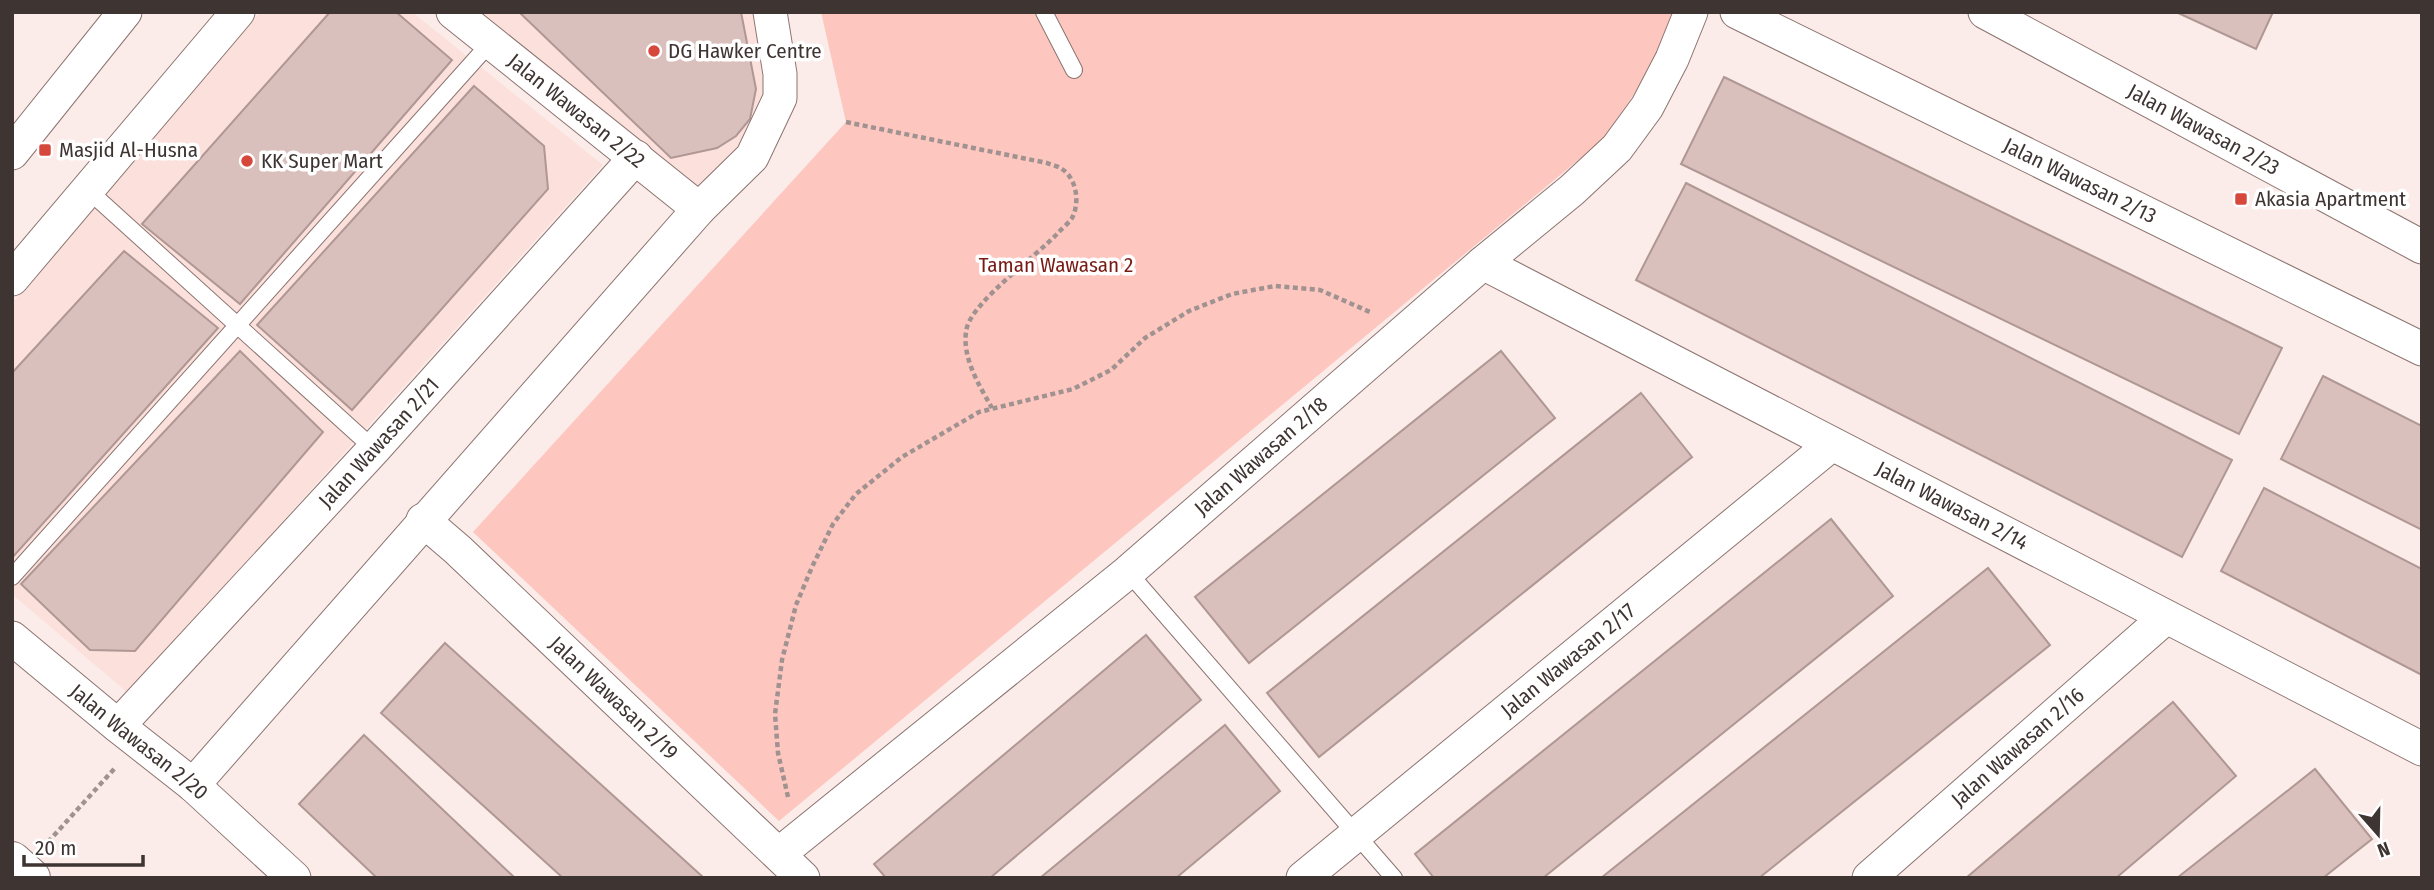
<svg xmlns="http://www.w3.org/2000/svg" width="2434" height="890" font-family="'Fira Sans Condensed',sans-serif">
<rect width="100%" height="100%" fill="#fbebe9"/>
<g fill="#fce0db">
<path d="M260,12h152l191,153 -475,528 -116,-99v-291z"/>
<path d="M477,12h278l9,41v48l-23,46 -44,41z"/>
</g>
<path fill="#fdc7bf" d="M821,12h853l-13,41 -56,85 -826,683 -306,-289 373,-410z"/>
<g fill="#dac0bc" stroke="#af9793" stroke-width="2">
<path d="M330,12h66l56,48 -212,244 -98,-80z"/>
<path d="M519,12h222l15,77 -6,30 -14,17 -19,12 -46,10z"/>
<path d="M2176,12h97l-17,37z"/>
<path d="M1724,77l558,271 -43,86 -558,-270z"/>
<path d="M474,86l70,60 4,43 -196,221 -95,-85z"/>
<path d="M1686,183l546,277 -50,97 -546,-277z"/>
<path d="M124,251l94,77 -206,230v-185z"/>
<path d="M240,351l83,81 -188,219 -45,-1 -69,-66z"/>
<path d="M1501,351l54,67 -306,245 -54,-66z"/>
<path d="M2323,376l99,50v104l-141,-71z"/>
<path d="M1641,393l51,64 -373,300 -52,-64z"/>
<path d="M2264,488l158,81v106l-201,-104z"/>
<path d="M1831,519l62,77 -350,282h-109l-19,-24z"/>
<path d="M1988,568l62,77 -291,233h-158z"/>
<path d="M1146,635l55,65 -211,178h-104l-12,-14z"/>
<path d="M445,643l259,235h-141l-182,-165z"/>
<path d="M2173,702l63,74 -120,102h-150z"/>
<path d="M1225,725l55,66 -104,87h-136z"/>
<path d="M364,735l151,143h-138l-78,-74z"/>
<path d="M2315,769l57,70 -49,39h-146z"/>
</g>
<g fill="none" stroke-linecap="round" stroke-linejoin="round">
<g stroke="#8b7470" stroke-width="18">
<g id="service">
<path d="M1044,12l30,58"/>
<path d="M88,190l286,259"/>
<path d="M1128,572l266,306"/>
<path d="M12,577l479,-535"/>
</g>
</g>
<g stroke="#8b7470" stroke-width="35">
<g id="minor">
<path id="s1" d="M453,12l246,197"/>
<path id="s2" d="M1737,12l685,337"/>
<path id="s3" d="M1985,12l437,235"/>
<path d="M12,153l113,-141"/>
<path id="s4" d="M1483,263l939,486"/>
<path d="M12,279l226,-267"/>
<path id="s5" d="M423,520l35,30 345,328"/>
<path id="s6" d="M12,638l106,88 75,59 101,93"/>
<path id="s7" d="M118,726l256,-277 262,-292"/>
<path d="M193,785l506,-576 53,-52 28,-59v-24l-10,-62"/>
<path id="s8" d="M779,854l349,-282 355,-309 89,-73 45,-42 30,-41 25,-48 19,-47"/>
<path id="s9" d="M1303,878l529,-434"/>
<path id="s10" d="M1869,878l297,-261"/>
</g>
</g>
<g stroke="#8b7470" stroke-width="40">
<path id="secondary" d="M12,861l19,17"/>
</g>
<g stroke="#a09290" stroke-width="4.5" stroke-dasharray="5 3.5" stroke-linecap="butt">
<path d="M846,122l201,41c5,2 11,3 15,6 15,10 18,34 10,49 -4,6 -11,11 -15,16 -22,23 -82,66 -90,93 -7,28 12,58 25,81"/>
<path d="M788,797l-10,-44 -3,-39 7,-54 14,-55 16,-38 21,-43 23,-30 46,-37 77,-45 94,-23 38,-19 34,-32 44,-27 43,-17 43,-8 45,4 50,22"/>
<path d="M48,842l67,-74"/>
</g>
<use href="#service" stroke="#fff" stroke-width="16"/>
<use href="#minor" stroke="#fff" stroke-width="33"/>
<use href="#secondary" stroke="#fff" stroke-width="38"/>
</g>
<g fill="#d6483c" stroke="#fff" stroke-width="2.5">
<circle cx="654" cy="51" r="7"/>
<rect x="38" y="143" width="14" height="14" rx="3.5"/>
<circle cx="247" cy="161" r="7"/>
<rect x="2234" y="192" width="14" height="14" rx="3.5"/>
</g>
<g text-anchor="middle" stroke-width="7" stroke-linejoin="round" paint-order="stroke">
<g font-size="21" fill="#3e3432" stroke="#fff" text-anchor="start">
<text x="668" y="58">DG Hawker Centre</text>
<text x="59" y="157">Masjid Al-Husna</text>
<text x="261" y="168">KK Super Mart</text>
<text x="2255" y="206">Akasia Apartment</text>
</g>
<g font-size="21" fill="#3e3432" stroke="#fff">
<text dy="7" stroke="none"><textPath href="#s1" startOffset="158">Jalan Wawasan 2/22</textPath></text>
<text dy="7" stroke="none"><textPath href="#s3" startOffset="248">Jalan Wawasan 2/23</textPath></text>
<text dy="7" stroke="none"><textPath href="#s2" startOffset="382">Jalan Wawasan 2/13</textPath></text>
<text dy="7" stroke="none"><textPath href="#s7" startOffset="385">Jalan Wawasan 2/21</textPath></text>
<text dy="7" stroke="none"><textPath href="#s8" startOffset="625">Jalan Wawasan 2/18</textPath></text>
<text dy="7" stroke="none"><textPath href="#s4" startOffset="528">Jalan Wawasan 2/14</textPath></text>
<text dy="7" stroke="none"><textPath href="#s9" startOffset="343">Jalan Wawasan 2/17</textPath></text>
<text dy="7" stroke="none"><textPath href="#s5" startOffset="261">Jalan Wawasan 2/19</textPath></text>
<text dy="7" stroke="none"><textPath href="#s6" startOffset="164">Jalan Wawasan 2/20</textPath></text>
<text dy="7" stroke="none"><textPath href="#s10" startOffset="198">Jalan Wawasan 2/16</textPath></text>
</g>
<g font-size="21" fill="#781b15" stroke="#fff">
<text x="1056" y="272">Taman Wawasan 2</text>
</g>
</g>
<rect width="2434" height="890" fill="none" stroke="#3e3432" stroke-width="28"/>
<g transform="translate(2378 834) rotate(160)" stroke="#ffffff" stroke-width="5" paint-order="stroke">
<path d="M0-5L12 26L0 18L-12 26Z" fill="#3e3432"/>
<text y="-10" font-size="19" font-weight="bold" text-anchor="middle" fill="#3e3432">N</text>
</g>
<path d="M24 855v10h119v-10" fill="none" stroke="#3e3432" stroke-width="3.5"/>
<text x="35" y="855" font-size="21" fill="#3e3432" stroke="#ffffff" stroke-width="5" paint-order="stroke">20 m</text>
</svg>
